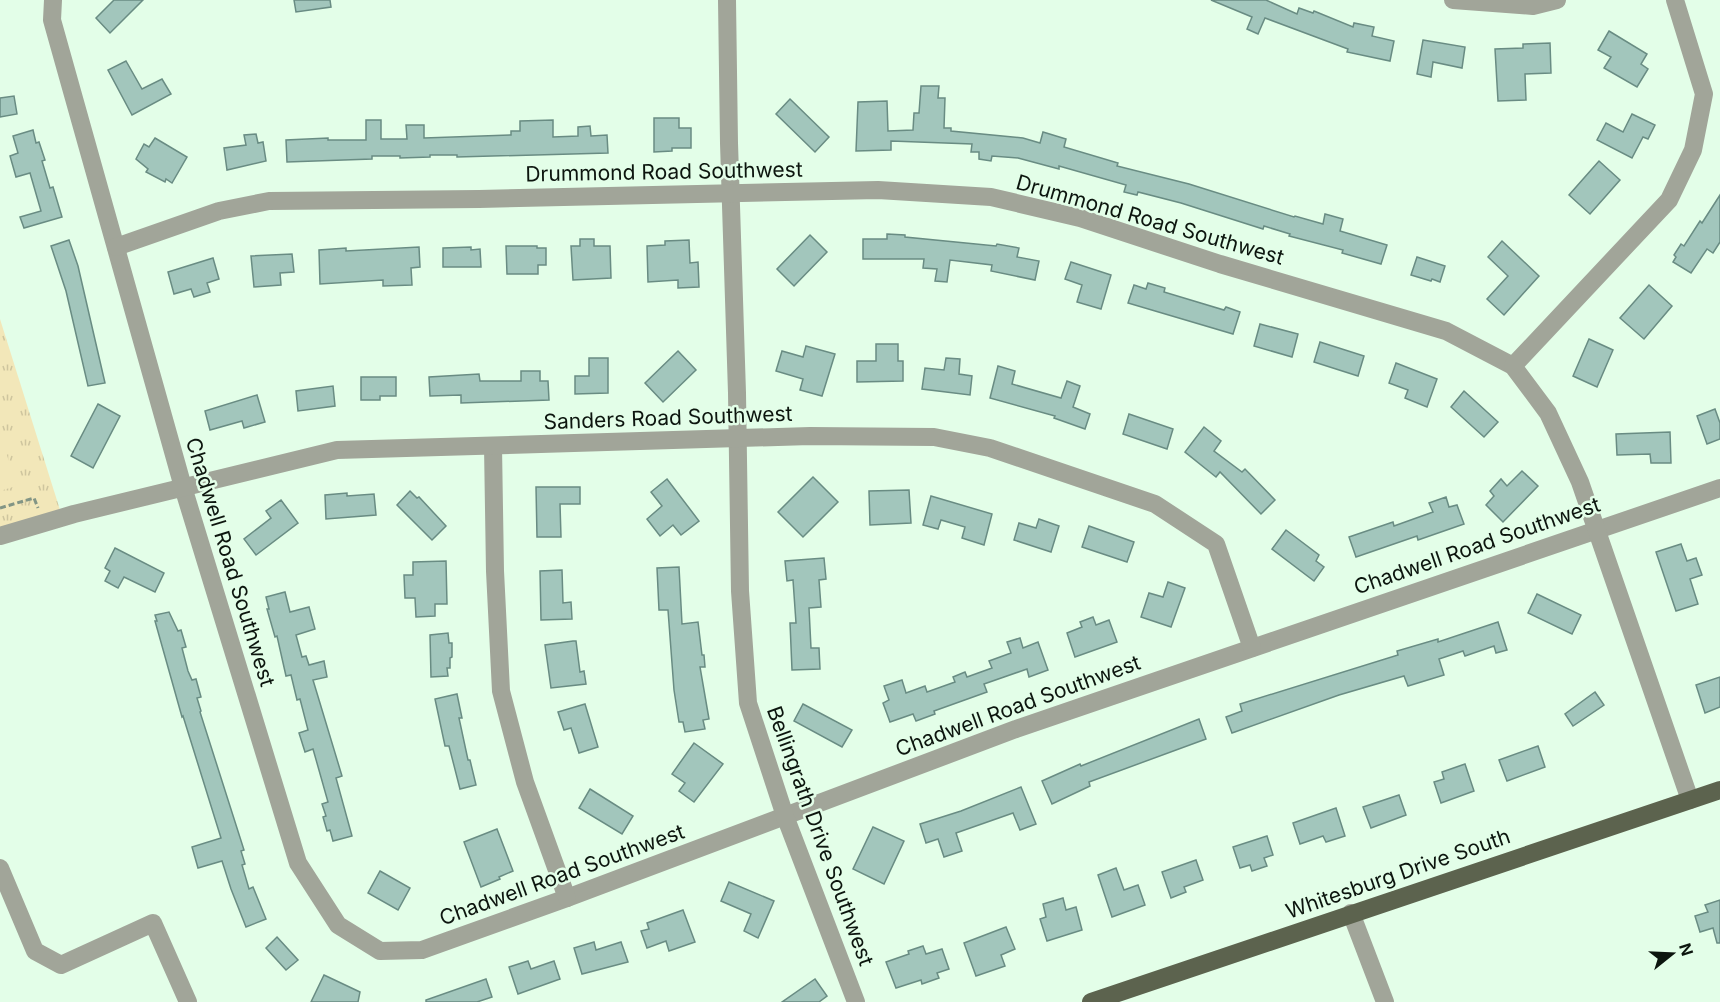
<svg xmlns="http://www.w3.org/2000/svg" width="1720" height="1002" font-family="Inter,sans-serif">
<defs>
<pattern id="grass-tufts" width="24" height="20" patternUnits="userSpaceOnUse" patternTransform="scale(1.5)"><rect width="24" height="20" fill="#f2e7b9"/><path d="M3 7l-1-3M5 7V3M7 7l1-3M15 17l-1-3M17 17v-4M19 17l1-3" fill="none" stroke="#cec59e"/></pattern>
</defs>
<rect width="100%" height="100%" fill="#e3fee8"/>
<path fill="url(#grass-tufts)" d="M0,319l60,191 -60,18z"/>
<path fill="#f2e7b9" d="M0,431l16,55 -16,5z"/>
<g fill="#a2c6bc" stroke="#698c83" stroke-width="1.5">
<path d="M114,0h29l-33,33 -14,-15z"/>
<path d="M294,0h36l1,7 -35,5z"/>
<path d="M1211,0h55l31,14 2,-6 14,5 1,-2 39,16 1,-4 20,4 -2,9 22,5 -4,20 -43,-9 1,-3 -83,-31 -7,16 -11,-5 5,-12z"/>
<path d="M1609,31l38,23 -6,10 7,5 -11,18 -33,-19 7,-11 -13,-7z"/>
<path d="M1423,40l42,7 -3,21 -29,-6 -2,15 -14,-3z"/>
<path d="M1550,43l1,30 -26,1 1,26 -28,1 -3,-52 28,-1v-4z"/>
<path d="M126,61l16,28 20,-10 9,15 -39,21 -24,-45z"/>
<path d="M921,86h18l-1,12h7l-1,30h7v3l72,7 17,5 3,-11 23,7 -2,8 54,16 -1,3 72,18 105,33 1,-1 28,8 2,-10 18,5 -3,12 47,14 -6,19 -39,-11 1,-3 -54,-14 1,-2 -26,-8 -1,3 -82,-26 -43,-11 -1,3 -13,-3 2,-7 -67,-19v3l-41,-11 -26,-2 -1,5 -12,-2v-7h-8l1,-8 -81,-3v9l-35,1 2,-49 29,-1 1,30 25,-1 1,-17h5z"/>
<path d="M14,96l3,18 -17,3v-19z"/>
<path d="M790,99l39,38 -14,15 -39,-38z"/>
<path d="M1632,114l23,11 -7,14 -5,-2 -11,21 -35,-18 9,-17 17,9z"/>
<path d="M654,118h25v10h12v20h-19v3l-18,1z"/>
<path d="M366,120h15v19h26l-1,-14h18v13l87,-3v-4h9v-10l33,-1v17l25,-1v-9l12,-1 1,10 16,-1 1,18 -151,4v-2h-27v2l-30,1v-2h-28v3l-85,3 -1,-22 42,-2v2h38z"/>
<path d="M33,130l3,13 3,-1 6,18 -3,1 8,27 3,-1 9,30 -38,11 -4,-11 21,-6 -11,-38 -14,4 -6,-21 8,-3 -5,-17z"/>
<path d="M256,134l2,9 5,-1 3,19 -39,9 -3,-22 22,-3 -2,-10z"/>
<path d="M155,138l32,19 -15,26 -6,-4 -1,3 -19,-10 2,-3 -12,-10 8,-15 5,3z"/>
<path d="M1599,161l21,19 -30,34 -21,-19z"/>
<path d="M1720,195v47l-7,11 -6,-4 -16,24 -18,-11 3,-5 -2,-2 7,-11 3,2 16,-25 2,2z"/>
<path d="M887,234l18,1v2l91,9 1,-2 22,4 -2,9 22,4 -4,19 -44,-9 1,-6 -42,-5 -3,22 -12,-1 2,-12 -14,-1 1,-9h-61v-20h24z"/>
<path d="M810,235l17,17 -33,34 -17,-17z"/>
<path d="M580,239h14v7h16l1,32 -38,2 -2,-34h9z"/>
<path d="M69,240l9,26 27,117 -17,3 -22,-95 -15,-45z"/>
<path d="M689,240l1,23 8,-1 1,25 -21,1v-8l-30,2 -1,-36 18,-1v-4z"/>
<path d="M1502,241l37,35 -35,39 -17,-16 21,-23 -20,-19z"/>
<path d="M506,246h31v2h9v17h-8v9h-31z"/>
<path d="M419,247l1,20 -9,1 1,17 -29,1v-6l-63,4 -1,-34 27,-2v3z"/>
<path d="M471,247v3l9,-1 1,18h-38v-19z"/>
<path d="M292,254l2,18 -14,1 1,12 -27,2 -3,-31z"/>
<path d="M1417,257l28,9 -5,16 -8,-3 -1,2 -20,-6z"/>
<path d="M213,258l6,21 -12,4 3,9 -16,5 -3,-8 -17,5 -6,-22z"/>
<path d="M1071,262l40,13 -10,34 -24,-7 5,-17 -17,-6z"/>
<path d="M1148,283l17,5 -1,4 60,18 2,-3 14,5 -7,22 -105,-31 6,-18 12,4z"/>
<path d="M1649,285l23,21 -28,33 -24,-21z"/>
<path d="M1260,324l38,10 -6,23 -38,-11z"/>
<path d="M1589,339l24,11 -16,37 -24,-11z"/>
<path d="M1320,342l44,14 -6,20 -44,-14z"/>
<path d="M876,344h22v17h5v20l-46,1v-21h19z"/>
<path d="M806,346l29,8 -13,42 -22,-6 3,-11 -27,-8 6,-20 21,6z"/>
<path d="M678,351l18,19 -33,32 -18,-19z"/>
<path d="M589,358h19v35l-33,1v-18h14z"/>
<path d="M946,358l14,1 -1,15 13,2 -2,19 -48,-6 3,-21 19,2z"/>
<path d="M1396,363l41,16 -10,28 -22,-9 3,-8 -19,-7z"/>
<path d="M998,366l17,5 -3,13 49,14 6,-17 13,5 -7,21 17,7 -5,15 -31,-11 1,-2 -65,-18z"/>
<path d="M521,371h19v10h8l1,19 -88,3v-8l-31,1 -1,-19 50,-3 1,7h41z"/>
<path d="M361,377h35v19h-16v4h-19z"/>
<path d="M333,386l2,20 -37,5 -2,-20z"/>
<path d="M1464,391l34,31 -14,15 -33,-30z"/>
<path d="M257,395l8,27 -21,6 -2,-7 -32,9 -5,-19z"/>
<path d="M98,404l22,12 -27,52 -22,-12z"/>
<path d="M1715,409l5,14v16l-13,5 -10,-28z"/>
<path d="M1129,414l44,15 -6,20 -44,-15z"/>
<path d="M1204,427l17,14 -7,10 28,21 3,-3 30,31 -14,14 -41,-42 -4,5 -31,-25z"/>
<path d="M1670,432l1,31h-20l-1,-9 -33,1 -1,-21z"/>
<path d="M1522,471l16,15 -35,36 -17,-17 8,-9 -4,-5 11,-12 6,7z"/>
<path d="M813,477l25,25 -35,35 -25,-25z"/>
<path d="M667,479l32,42 -18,14 -8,-10 -13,11 -13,-17 15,-13 -11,-14z"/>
<path d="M536,487h44v17h-20l1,33h-24z"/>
<path d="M909,490l2,33 -41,2 -1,-34z"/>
<path d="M410,491l7,7 2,-1 27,29 -14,14 -35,-35z"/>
<path d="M347,493v3l27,-2 2,21 -50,4 -1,-24z"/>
<path d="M931,496l61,18 -8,31 -22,-7 3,-11 -24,-7 -3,9 -15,-4z"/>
<path d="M1446,497l3,10 8,-2 7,19 -46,16 -1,-4 -61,21 -7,-20 44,-15 1,4 39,-14 -4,-9z"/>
<path d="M281,500l17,23 -42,32 -12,-16 27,-21 -5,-7z"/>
<path d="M1039,519l20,7 -8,26 -37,-12 5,-17 17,5z"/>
<path d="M1089,526l45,16 -7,20 -45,-15z"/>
<path d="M1286,530l33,25 -3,6 8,6 -10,14 -42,-32z"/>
<path d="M1681,544l6,17 9,-3 6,17 -12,4 8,25 -22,7 -20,-59z"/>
<path d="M115,548l49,25 -9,19 -31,-15 -6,11 -13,-7 5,-10 -5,-3z"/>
<path d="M824,558l2,21 -7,1 2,27 -12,1 2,40h8l1,21 -28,1 -2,-47h6l-3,-43 -6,1 -2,-20z"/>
<path d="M446,561l1,43h-12v12l-19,1 -1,-19h-10l-1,-23h9v-13z"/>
<path d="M679,567l3,57 16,-2 4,33h2l1,12h-5l9,52 -6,1 2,9 -20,3 -2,-10h-4l-5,-32 -6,-80h-9l-2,-42z"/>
<path d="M562,570l1,33 8,-1 1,17 -31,1 -1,-49z"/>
<path d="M1168,582l17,6 -14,39 -30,-10 8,-24 14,4z"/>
<path d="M285,592l5,20 19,-5 6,22 -19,6 6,22 4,-1 3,9 15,-4 3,16 -14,3 29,96 -6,2 16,58 -19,5 -3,-11 -3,1 -4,-14 3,-1 -4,-12 6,-2 -15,-53 -8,3 -6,-19 9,-3 -8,-31 -3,1 -6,-25 -5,1 -9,-40 -2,1 -8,-28h2l-3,-12z"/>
<path d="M1537,594l44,21 -9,19 -44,-21z"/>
<path d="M169,612l9,19 3,-1 5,17 -4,1 6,23 4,9 4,-1 5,18 -4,1 4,13 -1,1 44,138 -3,1 4,13 -3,1 7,24 4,-2 13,32 -20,8 -15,-38 -9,-28 -24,7 -6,-21 29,-9 -38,-122 -1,1 -27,-96h2l-2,-6z"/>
<path d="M1093,617l3,8 13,-5 8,22 -42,15 -8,-24 15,-6 -2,-5z"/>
<path d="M1498,622l9,28 -11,3 -2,-7 -29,10 -2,-5 -24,8 5,16 -36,11 -4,-10 -65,19 -107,38 -6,-16 16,-6 -2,-7 158,-49 -1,-4 41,-12v3z"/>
<path d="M448,633l1,10h3v14l-2,1v10h-3l1,8 -17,1 -1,-42z"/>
<path d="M1020,638l3,10 15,-6 10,28 -19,7 -2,-8 -43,15 3,8 -53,19 1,3 -19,7 -3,-7 -23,8 -7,-19 6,-3 -5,-14 18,-6 4,13 19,-7 2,6 28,-10 -2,-5 12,-5 2,5 25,-9 -3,-7 22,-8 -4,-11z"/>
<path d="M573,641h3l4,31 4,-1 2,13 -35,4 -6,-43z"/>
<path d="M1720,677v30l-15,6 -9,-28z"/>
<path d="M1595,692l9,13 -31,21 -8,-12z"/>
<path d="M457,694l5,24h-3l9,42h2l6,25 -16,4 -11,-43h-4l-10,-47z"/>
<path d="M585,704l13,43 -19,6 -8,-25 -7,2 -6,-18z"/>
<path d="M803,704l49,26 -10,17 -48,-26z"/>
<path d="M1199,719l7,20 -117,43 1,4 -38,18 -10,-23 38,-17 1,2z"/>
<path d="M694,743l29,21 -29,38 -15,-11 6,-8 -13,-9z"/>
<path d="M1538,746l7,21 -38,14 -8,-21z"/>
<path d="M1465,764l9,27 -33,12 -7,-21 10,-3 -2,-7z"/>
<path d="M1021,787l15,37 -16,6 -7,-17 -57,20 6,18 -18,6 -6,-18 -12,4 -6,-19 41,-13z"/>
<path d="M590,789l43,27 -11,18 -43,-26z"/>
<path d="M1399,795l7,20 -35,13 -8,-21z"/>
<path d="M1336,808l9,28 -19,6 -3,-6 -23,8 -7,-21z"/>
<path d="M873,827l31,14 -20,43 -31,-15z"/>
<path d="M497,829l16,42 -14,6 1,2 -19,8 -17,-45z"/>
<path d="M1267,836l6,19 -9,3 3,8 -15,5 -2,-6 -10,3 -7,-21z"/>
<path d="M1196,860l7,20 -19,7 2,5 -15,6 -9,-26z"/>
<path d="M1116,868l8,22 14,-5 7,20 -33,12 -14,-42z"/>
<path d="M380,871l30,17 -12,22 -30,-17z"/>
<path d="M729,882l45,19 -16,37 -14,-7 7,-17 -30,-13z"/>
<path d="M1063,898l3,12 10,-3 6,23 -35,11 -7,-22 6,-2 -3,-13z"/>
<path d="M1720,900v43h-3l-4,-15 -13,4 -5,-16 13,-4 -3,-7z"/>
<path d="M683,910l12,32 -26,9 -3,-10 -19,7 -6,-17 8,-2 -2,-6z"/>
<path d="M1006,927l9,22 -14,6 4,11 -29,10 -12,-33z"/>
<path d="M277,937l21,23 -12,10 -20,-22z"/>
<path d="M594,942l2,8 25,-8 7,20 -46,12 -8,-26z"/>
<path d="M923,946l3,8 16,-5 7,20 -12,4 2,5 -17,6 -1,-4 -25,8 -10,-26 23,-8 -1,-3z"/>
<path d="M528,961l3,8 23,-8 6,18 -42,15 -9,-27z"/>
<path d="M324,975l36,17 -2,10h-47z"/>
<path d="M486,979l6,18 -15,5h-51v-2z"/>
<path d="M815,979l12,17 -8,6h-37z"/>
</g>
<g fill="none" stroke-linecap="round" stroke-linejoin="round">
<path stroke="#829585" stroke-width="3" stroke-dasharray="6 3" stroke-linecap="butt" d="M0,508l34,-10 4,10"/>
<g stroke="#a1a599" stroke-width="18">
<path d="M53,0l-1,20 131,467 115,376 40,62 42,26 42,-1 145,-52 449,-169 704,-241"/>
<path d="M727,0l2,143 8,250 3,198 8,112 37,113 71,186"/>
<path d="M1453,0l80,6 24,-6"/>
<path d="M116,247l103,-36 50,-10 210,-2 399,-9 113,7 89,21 140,46 226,67 67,35 35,47 32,69 110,318"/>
<path d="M1513,366l156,-166 24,-50 11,-56 -29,-94"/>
<path d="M493,446l2,125 6,120 24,91 42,116"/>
<path d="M0,536l74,-22 263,-64 473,-14 124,1 56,11 165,56 61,40 36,104"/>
<path d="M0,868l35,83 26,14 92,-42 35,79"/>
<path d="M1351,913l34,89"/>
</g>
<path stroke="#5c634e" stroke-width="18" d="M1091,1002l629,-212"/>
</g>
<g text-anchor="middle" stroke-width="5" stroke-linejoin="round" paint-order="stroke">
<g font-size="21" fill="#0c150e" stroke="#e3fee8">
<text transform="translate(664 172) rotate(-1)" y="7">Drummond Road Southwest</text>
<text transform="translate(1150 220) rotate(16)" y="7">Drummond Road Southwest</text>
<text transform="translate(668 418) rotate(-2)" y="7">Sanders Road Southwest</text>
<text transform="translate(1477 546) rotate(-19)" y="7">Chadwell Road Southwest</text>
<text transform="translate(230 562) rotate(73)" y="7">Chadwell Road Southwest</text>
<text transform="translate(1018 706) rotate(-20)" y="7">Chadwell Road Southwest</text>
<text transform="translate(820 836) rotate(70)" y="7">Bellingrath Drive Southwest</text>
<text transform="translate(1398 874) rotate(-19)" y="7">Whitesburg Drive South</text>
<text transform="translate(562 875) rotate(-20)" y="7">Chadwell Road Southwest</text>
</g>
</g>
<g transform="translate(1672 954) rotate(72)" stroke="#e3fee8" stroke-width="4.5" paint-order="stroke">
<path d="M0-4.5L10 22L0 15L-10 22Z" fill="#0c150e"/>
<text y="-9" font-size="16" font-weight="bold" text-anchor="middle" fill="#0c150e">N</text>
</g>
</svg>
